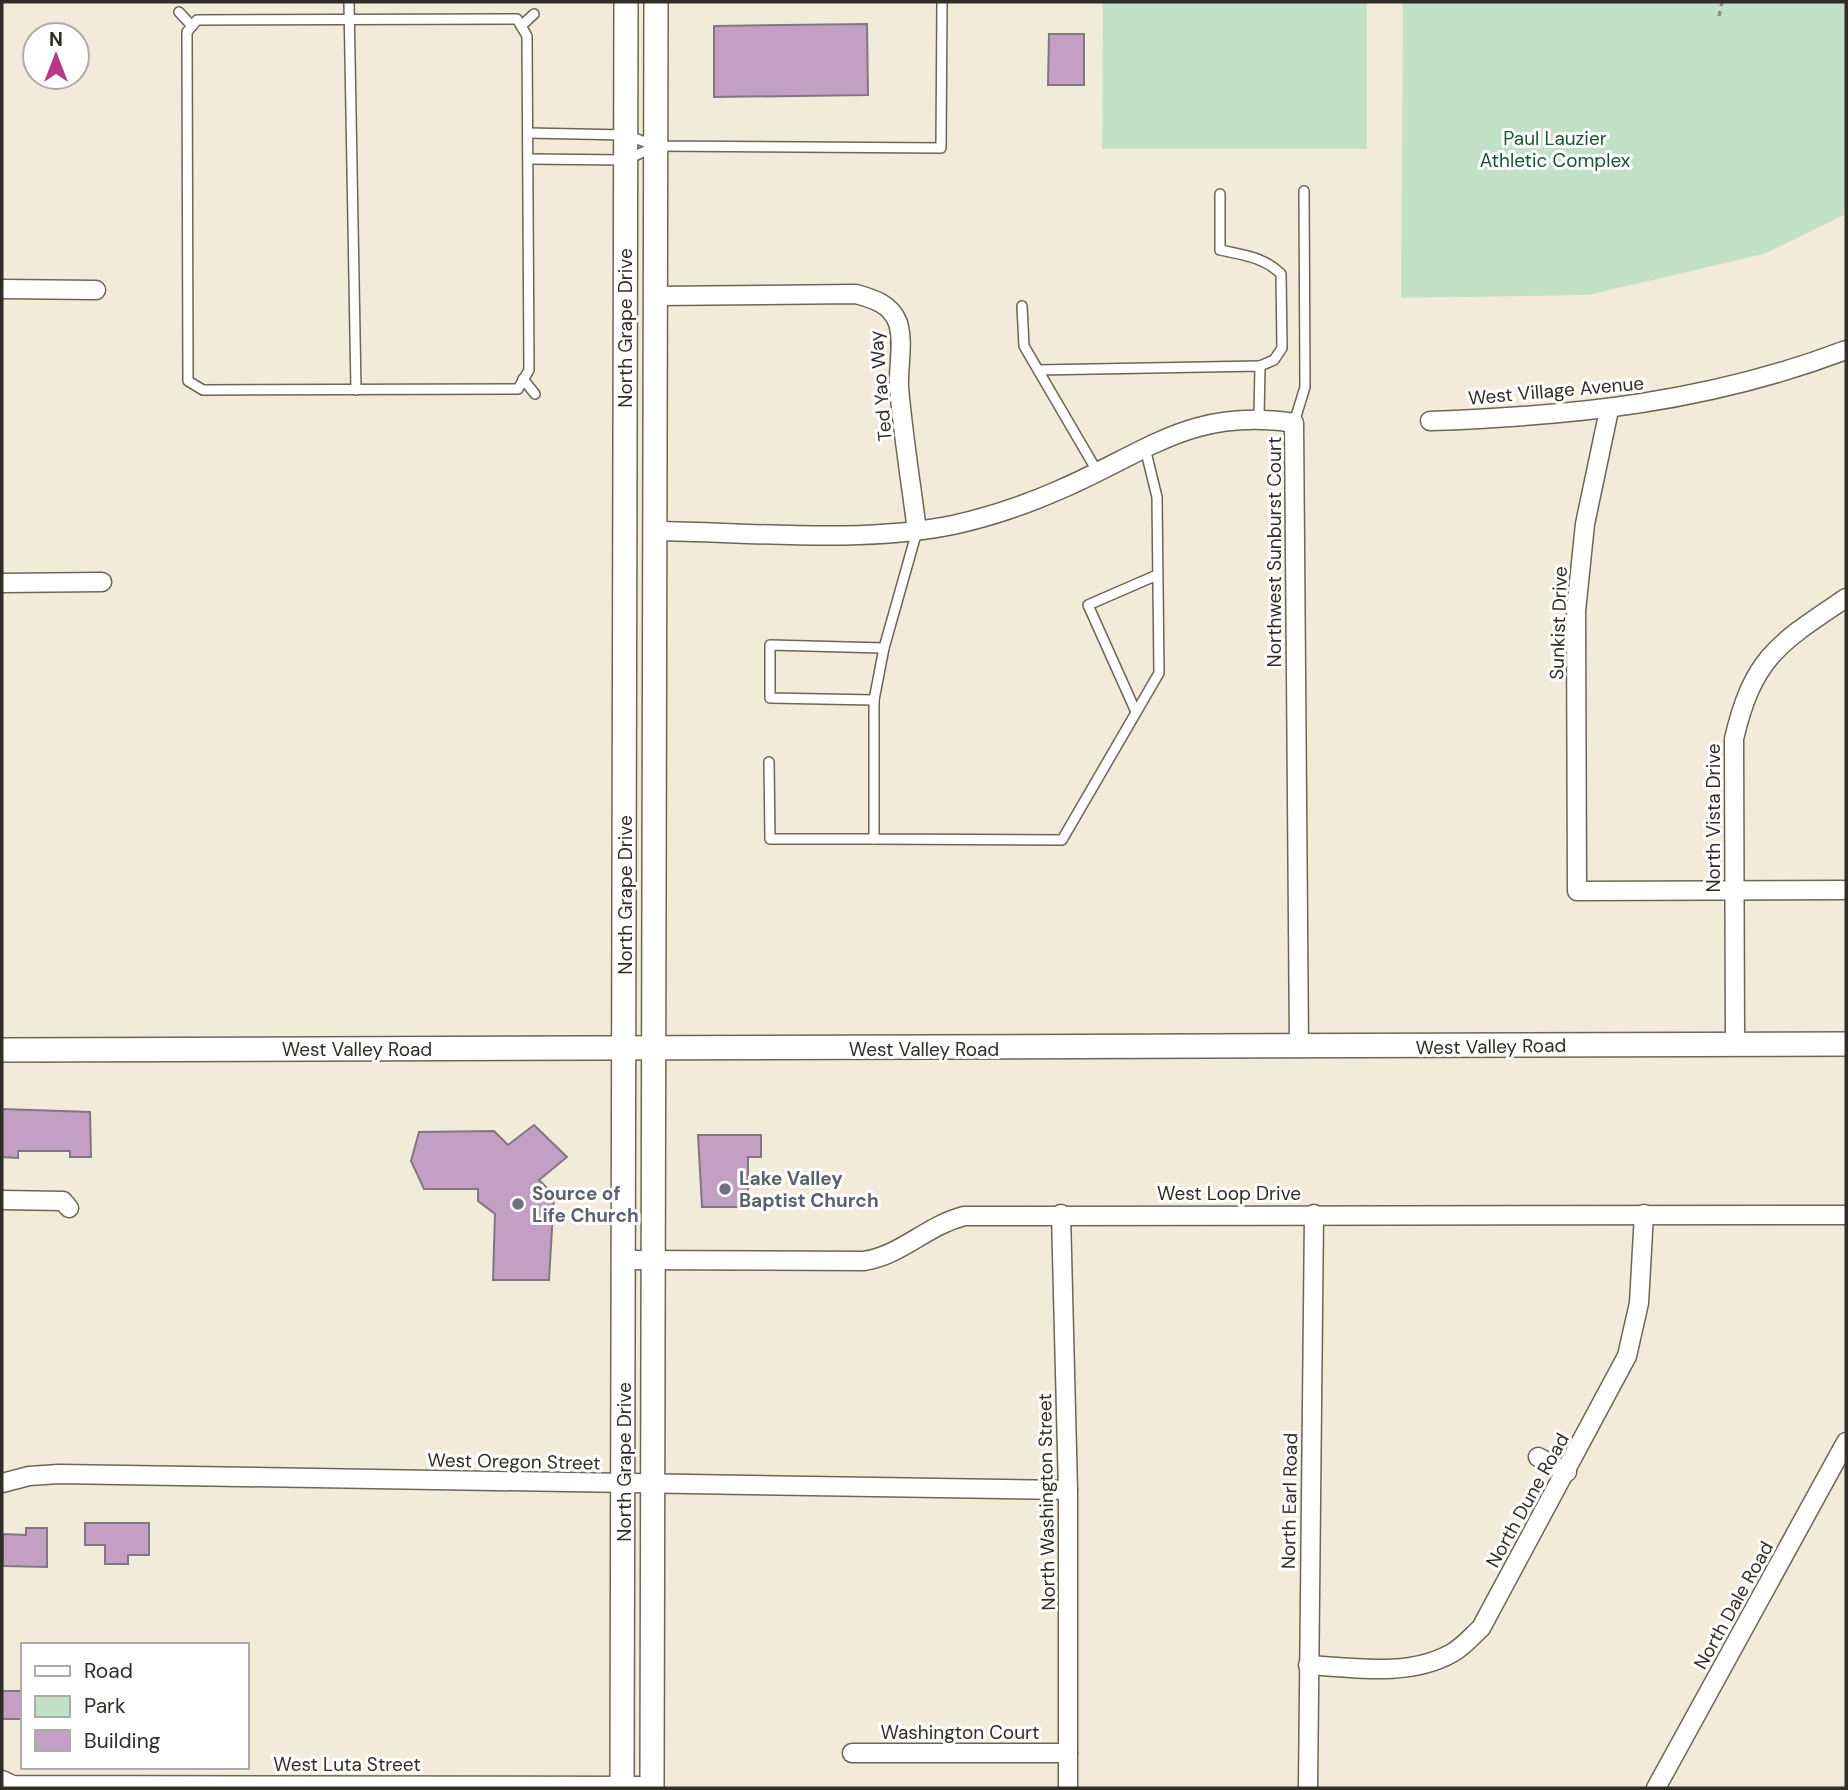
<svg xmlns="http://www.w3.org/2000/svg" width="1848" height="1790" font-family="'DM Sans',sans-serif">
<rect width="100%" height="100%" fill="#f2ebda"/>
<g fill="#c3e1c7">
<path d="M1103,2h264v147h-265z"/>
<path d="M1403,2h443v212l-82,40 -176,41 -187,3z"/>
</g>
<g fill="#c39fc4" stroke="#827683" stroke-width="2">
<path d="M867,24l1,71 -154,2v-71z"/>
<path d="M1049,34h35v51h-36z"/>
<path d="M2,1109l88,3 1,45h-21v-6h-52v7l-16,-1z"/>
<path d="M534,1125l33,32 -28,23 15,15 -5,85h-56l2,-66 -17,-13v-12h-54l-13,-28 8,-29 75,-1 14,14z"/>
<path d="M698,1135h63v22h-13v50h-46z"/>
<path d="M85,1523h64v32h-21v9h-23v-19h-20z"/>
<path d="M26,1528h21v39l-44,-1v-32l23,1z"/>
<rect x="2" y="1691" width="21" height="28"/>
</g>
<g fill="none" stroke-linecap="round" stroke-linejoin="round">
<g stroke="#6c6657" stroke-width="12">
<g id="service">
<path d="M349,2l7,388"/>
<path d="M179,12l13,14"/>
<path d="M517,19l10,17 2,334 -11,19 -315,1 -15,-9 -1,-349 10,-12z"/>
<path d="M521,26l13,-12"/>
<path d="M528,133l98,2 30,11 285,2 1,-146"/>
<path d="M529,159l97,1 28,-13"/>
<path d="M1220,194v56c23,5 44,7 61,24l1,74 -8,12 -14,6"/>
<path d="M1022,306l2,40 73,125"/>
<path d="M1038,370l222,-4 -1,51"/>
<path d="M523,379l12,15"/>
<path d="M1294,423l11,-36 -1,-196"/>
<path d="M917,531l-33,117 -10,52v139l188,1 97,-167 -2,-176 -12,-49"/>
<path d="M874,700l-104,-2v-53l114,3"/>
<path d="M1136,712l-48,-107 69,-30"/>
<path d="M769,762l1,77h104"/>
</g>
</g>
<g stroke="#6c6657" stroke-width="21">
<g id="minor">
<path d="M2,289l94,1"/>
<path d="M655,296l201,-2c18,5 35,10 42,29 6,20 0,44 1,64 4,48 12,96 18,144"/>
<path d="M1609,410l-24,114 -9,87 1,280 269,-1"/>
<path d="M1430,421c145,-5 279,-19 416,-71"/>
<path d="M655,531c94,1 205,13 298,-6 36,-8 72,-20 106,-35 87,-37 132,-83 235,-67l5,625"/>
<path d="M2,583l100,-1"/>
<path d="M1735,1044l-1,-305c19,-82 45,-96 112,-141"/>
<path d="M2,1200l61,1 6,7"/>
<path d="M1061,1214l7,276v298"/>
<path d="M624,1260l240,1c38,-6 62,-35 100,-45l882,-1"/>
<path d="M1538,1457l29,15"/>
<path d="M2,1483l27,-7 30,-2 1009,16"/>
<path d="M1308,1665c47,3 102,12 144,-12 11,-6 20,-17 29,-25l146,-272 12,-53 5,-89"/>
<path d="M852,1753h216"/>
<path d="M2,1780l11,5 639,1"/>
<path d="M1308,1788l6,-574"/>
<path d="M1656,1788l190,-346"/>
</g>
</g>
<g stroke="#6c6657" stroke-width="26">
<g id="secondary">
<path d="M2,1050l1844,-6"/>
<path d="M622,1788l4,-1786"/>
<path d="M652,1788l4,-1786"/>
</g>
</g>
<path stroke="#928d81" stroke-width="3.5" stroke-dasharray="5 5" stroke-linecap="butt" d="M1719,16l3,-14"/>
<use href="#service" stroke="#fff" stroke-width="9"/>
<use href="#minor" stroke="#fff" stroke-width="18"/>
<use href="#secondary" stroke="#fff" stroke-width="23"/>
</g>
<g fill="#6b7280" stroke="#fff" stroke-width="2.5">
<circle cx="725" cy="1189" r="7"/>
<circle cx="518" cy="1204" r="7"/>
</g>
<g text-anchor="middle" stroke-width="6" stroke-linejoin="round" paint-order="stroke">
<g font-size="19" fill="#175529" stroke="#fff">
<text x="1555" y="145">Paul Lauzier<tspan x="1555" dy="22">Athletic Complex</tspan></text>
</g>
<g font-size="19" fill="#302d27" stroke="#fff">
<text transform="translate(625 328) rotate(-90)" y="7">North Grape Drive</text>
<text transform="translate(880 386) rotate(-95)" y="7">Ted Yao Way</text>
<text transform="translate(1556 390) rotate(-5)" y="7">West Village Avenue</text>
<text transform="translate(1274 552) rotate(-90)" y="7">Northwest Sunburst Court</text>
<text transform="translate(1558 623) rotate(-88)" y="7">Sunkist Drive</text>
<text transform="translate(1713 818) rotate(-90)" y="7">North Vista Drive</text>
<text transform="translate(625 895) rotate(-90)" y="7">North Grape Drive</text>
<text transform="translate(1491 1046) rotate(-1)" y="7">West Valley Road</text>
<text x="357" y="1056">West Valley Road</text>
<text x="924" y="1056">West Valley Road</text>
<text x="1229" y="1200">West Loop Drive</text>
<text transform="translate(514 1461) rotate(1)" y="7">West Oregon Street</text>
<text transform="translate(624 1462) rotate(-90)" y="7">North Grape Drive</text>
<text transform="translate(1527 1500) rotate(-61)" y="7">North Dune Road</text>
<text transform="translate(1289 1501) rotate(-89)" y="7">North Earl Road</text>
<text transform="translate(1046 1502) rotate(-91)" y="7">North Washington Street</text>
<text transform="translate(1733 1605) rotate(-61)" y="7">North Dale Road</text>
<text x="960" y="1739">Washington Court</text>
<text x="347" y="1771">West Luta Street</text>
</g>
<g font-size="19" font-weight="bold" fill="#5b616d" stroke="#fff" text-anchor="start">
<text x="739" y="1185">Lake Valley<tspan x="739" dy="22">Baptist Church</tspan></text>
<text x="532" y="1200">Source of<tspan x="532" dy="22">Life Church</tspan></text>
</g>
</g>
<rect width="1848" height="1790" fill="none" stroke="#302d27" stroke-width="7"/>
<rect x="21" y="1643" width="228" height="126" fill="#ffffff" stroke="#acaba9" stroke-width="2"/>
<rect x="35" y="1666" width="35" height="10" fill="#ffffff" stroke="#acaba9" stroke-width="2"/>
<text x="84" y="1678" font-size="21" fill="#302d27">Road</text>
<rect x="35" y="1696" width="35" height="21" fill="#c3e1c7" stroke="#acaba9" stroke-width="2"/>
<text x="84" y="1713" font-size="21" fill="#302d27">Park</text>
<rect x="35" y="1730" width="35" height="21" fill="#c39fc4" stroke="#acaba9" stroke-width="2"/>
<text x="84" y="1748" font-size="21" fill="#302d27">Building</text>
<g transform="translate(56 56)"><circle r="33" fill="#ffffff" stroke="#acaba9" stroke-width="2"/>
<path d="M0-5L12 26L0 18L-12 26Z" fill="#b83984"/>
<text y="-10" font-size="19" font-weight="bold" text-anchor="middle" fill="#302d27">N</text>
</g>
</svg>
